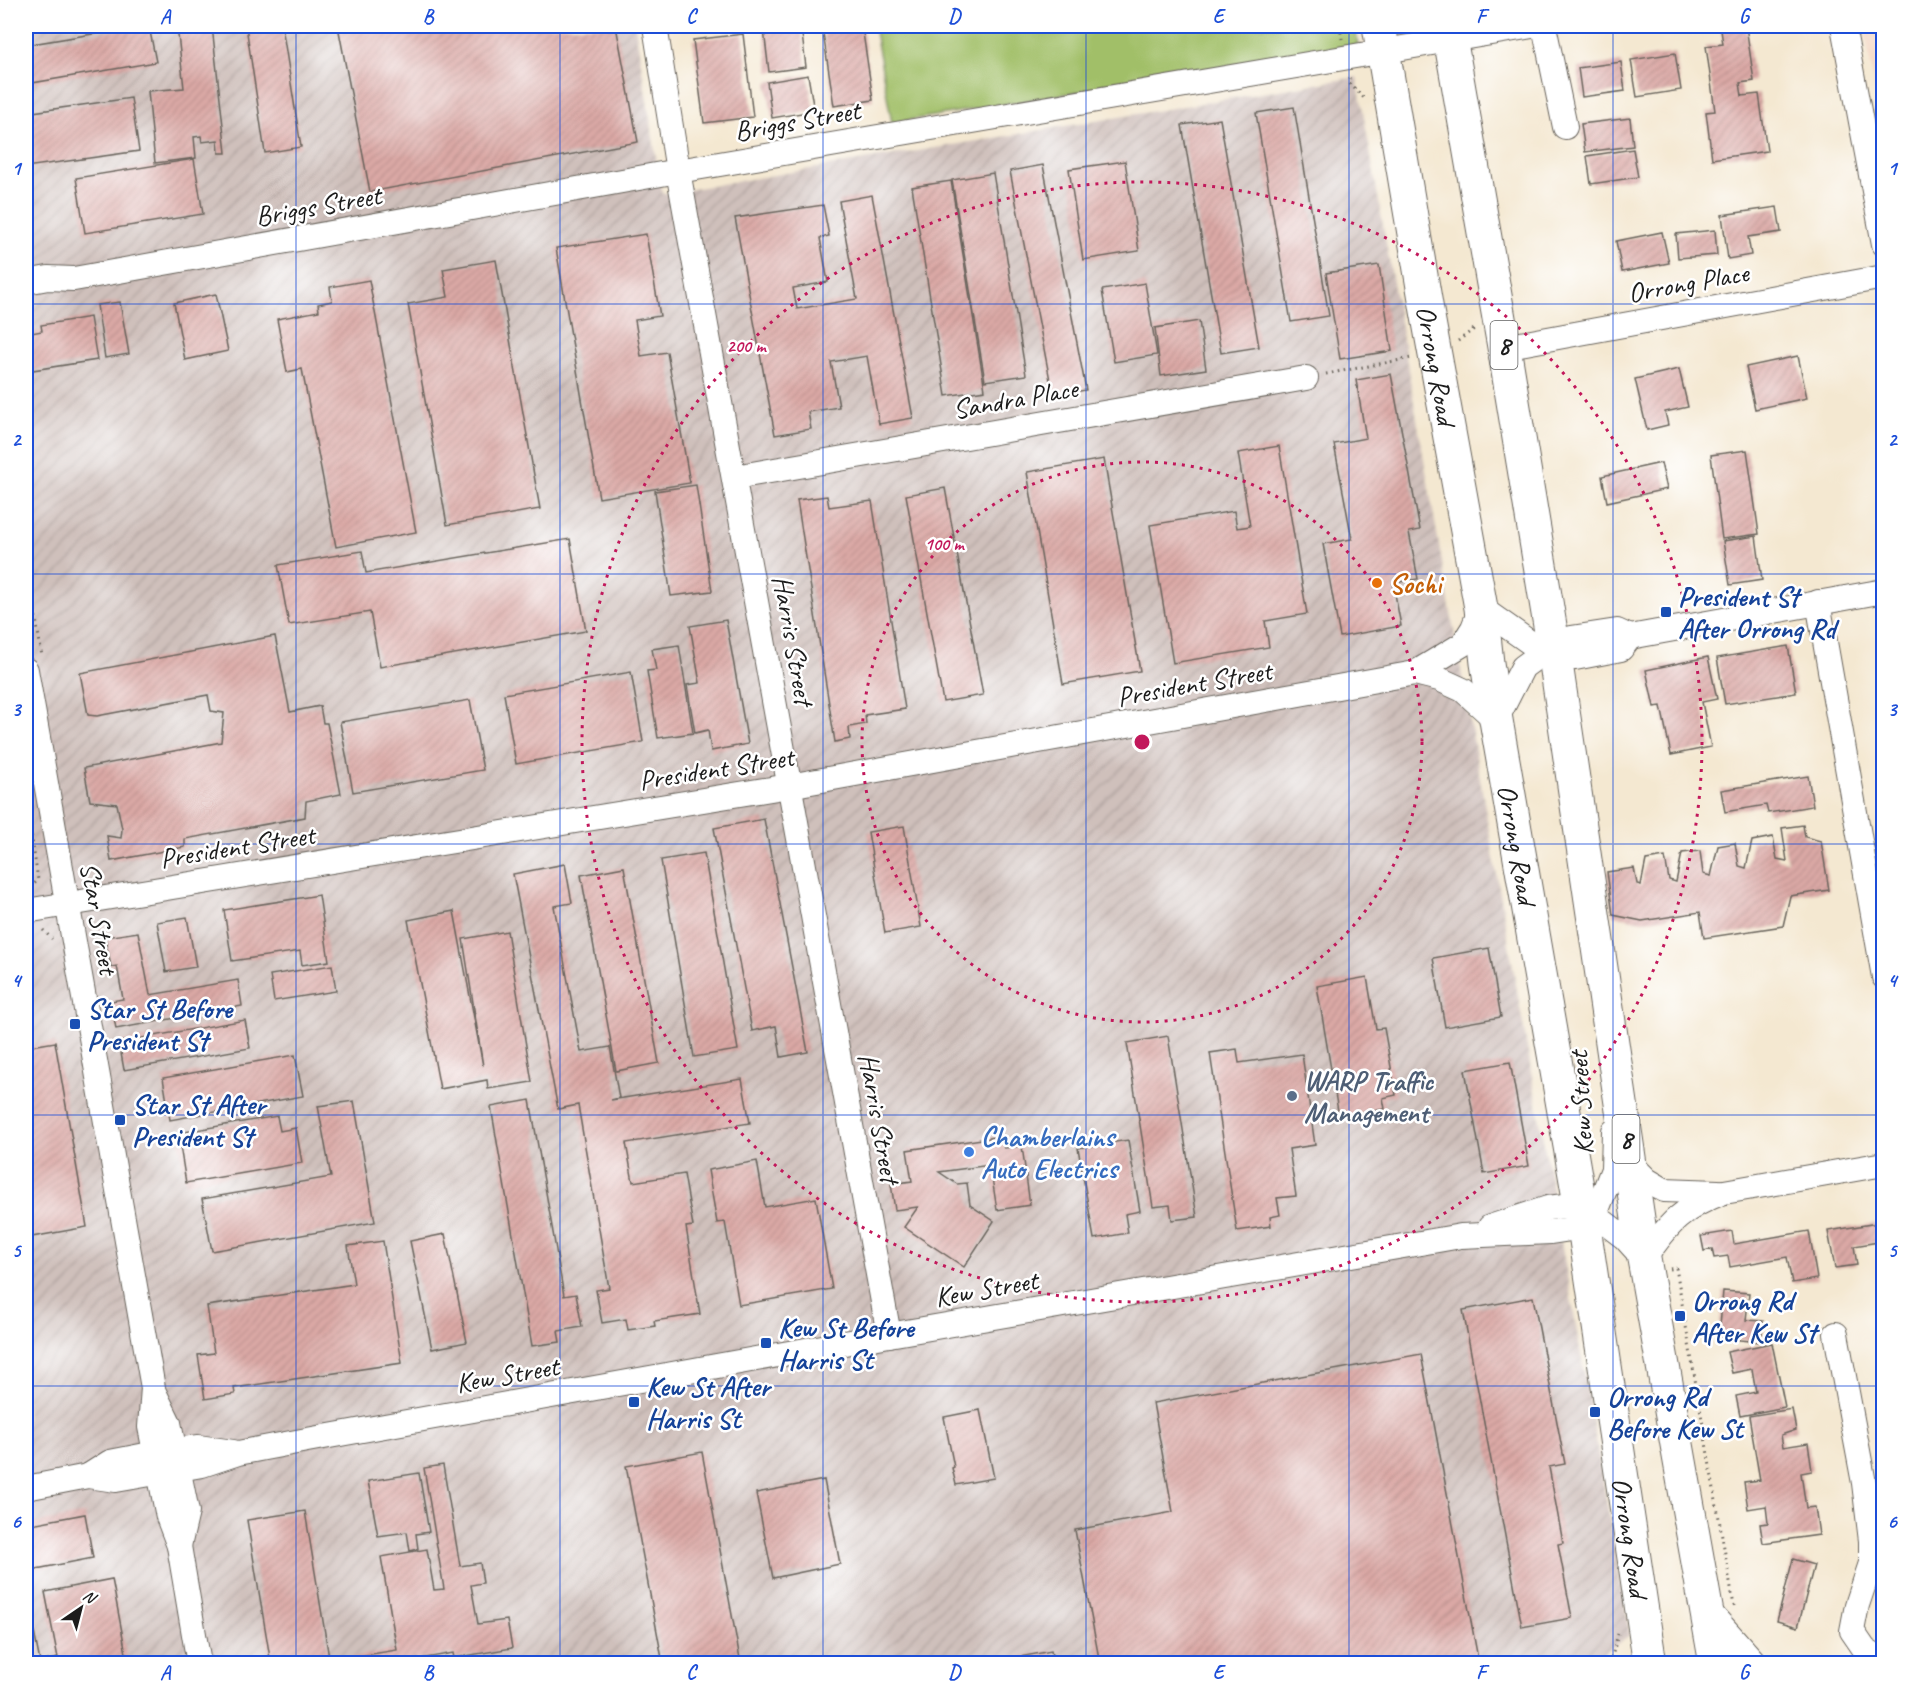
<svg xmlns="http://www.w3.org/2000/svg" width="1909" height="1689" font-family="Caveat,sans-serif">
<defs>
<pattern id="industrial-furrows" width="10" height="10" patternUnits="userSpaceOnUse" patternTransform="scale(1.5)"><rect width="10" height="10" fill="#cfc0bb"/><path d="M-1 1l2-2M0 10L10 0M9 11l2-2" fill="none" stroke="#b1a4a0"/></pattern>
<pattern id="building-hatch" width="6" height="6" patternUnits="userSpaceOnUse" patternTransform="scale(1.5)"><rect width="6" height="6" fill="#dba9a6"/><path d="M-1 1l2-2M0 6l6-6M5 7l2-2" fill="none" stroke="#bb918e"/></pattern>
</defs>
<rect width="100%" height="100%" fill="#fff"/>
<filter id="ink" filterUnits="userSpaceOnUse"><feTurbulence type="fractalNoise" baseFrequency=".0167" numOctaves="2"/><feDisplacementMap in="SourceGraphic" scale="12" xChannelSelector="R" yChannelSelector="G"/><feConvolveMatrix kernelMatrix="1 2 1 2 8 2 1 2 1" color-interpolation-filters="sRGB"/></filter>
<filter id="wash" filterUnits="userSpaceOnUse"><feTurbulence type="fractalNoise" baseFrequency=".008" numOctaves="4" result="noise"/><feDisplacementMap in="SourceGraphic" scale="24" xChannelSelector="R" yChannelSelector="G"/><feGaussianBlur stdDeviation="1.35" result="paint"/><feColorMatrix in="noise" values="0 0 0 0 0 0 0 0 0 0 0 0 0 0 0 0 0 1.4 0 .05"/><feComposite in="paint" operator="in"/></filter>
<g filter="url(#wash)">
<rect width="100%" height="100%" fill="#f4e8d1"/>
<path fill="#f3d4bf" d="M1864,26h19v111z"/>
<path fill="url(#industrial-furrows)" d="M26,26h609l27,168 695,-117 273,1558 -42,29h-1562z"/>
<path fill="#a1bf67" stroke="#5e6e42" stroke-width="1.5" d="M874,26h481l3,19 -466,78z"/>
<g id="blocks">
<g fill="url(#building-hatch)">
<path d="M141,26h8l7,36 -130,22v-39z"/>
<path d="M177,26h35l14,127h-7l-1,-13 -16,2 -1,-6 -7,1 2,21 -41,5 -7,-72 36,-3z"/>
<path d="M246,26h36l19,121 -36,6z"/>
<path d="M338,26h278l22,116 -268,50z"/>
<path d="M801,26l5,41 -37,5 -5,-42z"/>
<path d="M822,26h40l11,74 -39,6z"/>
<path d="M1746,26l8,55 -14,2 2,13 17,-2 8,57 -55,8 -6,-47 9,-1 -9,-65 17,-2 -2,-14z"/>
<path d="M743,34l10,83 -49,6 -11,-83z"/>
<path d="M1675,53l6,37 -44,7 -6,-37z"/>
<path d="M1621,62l4,29 -43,6 -4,-29z"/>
<path d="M808,75l6,36 -42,7 -5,-36z"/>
<path d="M131,98l8,53 -113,16v-54z"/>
<path d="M1294,107l35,209 -38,6 -35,-209z"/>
<path d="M1630,118l3,28 -48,6 -4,-28z"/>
<path d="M1220,119l39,228 -38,6 -39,-228z"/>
<path d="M1633,149l5,28 -47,7 -4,-28z"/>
<path d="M194,159l9,55 -118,19 -9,-55z"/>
<path d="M1125,161l14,90 -56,9 -14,-91z"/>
<path d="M1043,165l43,225 -33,6 -43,-225z"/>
<path d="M993,173l33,202 -41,6 -33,-201z"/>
<path d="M951,181l34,209 -39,6 -34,-209z"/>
<path d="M872,195l41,223 -34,6 -12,-68 -36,6 8,45 -31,5 3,17 -36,6 -40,-217 88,-13 6,31 -9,2 8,44 -35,6 4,21 60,-10 -18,-98z"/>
<path d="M1777,207l4,25 -33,5 3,18 -23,4 -6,-44z"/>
<path d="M1715,230l2,25 -39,3 -2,-24z"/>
<path d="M1662,232l7,31 -47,9 -6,-31z"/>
<path d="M646,234l14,82 -25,4 6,36 26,-4 23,131 -91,15 -43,-250z"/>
<path d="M496,260l44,249 -93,16 -39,-221 40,-7 -5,-28z"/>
<path d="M1379,265l13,86 -52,8 -14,-86z"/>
<path d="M369,280l47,252 -80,15 -34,-178 -15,3 -10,-53 42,-8 -1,-7 14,-3 -2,-14z"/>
<path d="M1145,283l12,72 -43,7 -12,-72z"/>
<path d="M216,294l12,57 -43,9 -11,-57z"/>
<path d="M120,302l9,52 -24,4 -8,-53z"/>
<path d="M90,317l7,43 -71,11v-37l16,-3 -1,-6z"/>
<path d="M1199,321l7,48 -45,7 -6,-48z"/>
<path d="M1798,356l9,42 -52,11 -9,-42z"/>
<path d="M1679,369l9,38 -23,5 3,13 -21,5 -12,-51z"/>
<path d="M1391,374l29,156 -11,2 9,47 -25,4 8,43 -61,11 -17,-93 29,-5 -18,-95 32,-6 -10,-58z"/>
<path d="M1279,446l28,168 -42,7 4,26 -96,16 -23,-138 84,-14 3,17 13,-2 -12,-73z"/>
<path d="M1747,450l12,84 -37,5 -11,-84z"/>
<path d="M1104,459l36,212 -77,13 -36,-212z"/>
<path d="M1661,463l6,26 -60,13 -5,-26z"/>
<path d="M696,485l16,106 -41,5 -16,-105z"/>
<path d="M945,488l38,207 -40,7 -37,-207z"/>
<path d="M827,496l2,11 43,-6 33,208 -40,6 1,9 -17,3 1,12 -15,3 -38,-242z"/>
<path d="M1756,536l6,44 -32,5 -7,-44z"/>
<path d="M570,539l16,92 -206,36 -10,-55 -81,13 -11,-60 84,-14 4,22z"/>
<path d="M726,620l22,124 -37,7 -3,-21 -13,3 -8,-48 13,-2 -10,-57z"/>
<path d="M275,636l15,76 30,-6 3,17h4l14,71 -35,7 -1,16 -120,22v8l-74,14 -4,-25 14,2 1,-9 -5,-25 -27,-3 -6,-33 137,-26 3,-29 -13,-2 -3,-16 -111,21 -9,-1 -8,-42z"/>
<path d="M679,645l14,88 -35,5 -11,-67 9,-1 -4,-21z"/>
<path d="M1788,646l8,47 -71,11 -8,-46z"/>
<path d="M1708,657l9,42 -15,3 9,45 -40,8 -10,-49 -7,1 -8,-37z"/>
<path d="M631,672l12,70 -127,22 -12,-70z"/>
<path d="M470,700l13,70 -130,22 -13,-70z"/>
<path d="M1808,776l5,30 -45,7 -2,-8 -41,7 -4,-22z"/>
<path d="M764,819l44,233 -27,5 -5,-31 -24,5 -38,-203z"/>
<path d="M1803,825l2,12 16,4 8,49 -39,6 -7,30 -79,12 -4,-26 -58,9 -29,-6 -6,-43 27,-4 3,16 4,1 5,-25 19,-3 4,23 7,2 6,-29 18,-2 3,23 8,2 7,-30 17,-3 4,23 7,2 6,-27 21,-4 4,22 10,2 -5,-33z"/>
<path d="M904,826l17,101 -36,6 -17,-101z"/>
<path d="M704,853l34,197 -44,7 -33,-197z"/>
<path d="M565,864l7,39 -18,3 27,146 29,-5 9,51 -8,2 131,-21 8,44 -124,20 7,39 51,-8 9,52 -7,1 14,87 -46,7 1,5 -27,4 -2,-11 -24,4 -6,-33 13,-2 -31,-183 -20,4 -45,-235z"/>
<path d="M624,867l35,196 -43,8 -35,-196z"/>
<path d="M319,895l10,66 -27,4 -2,-14 -68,10 -8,-51z"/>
<path d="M454,911l29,155 -20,-127 44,-8 25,151 -44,7 -1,-9 -47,9 -32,-169z"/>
<path d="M187,917l9,50 -30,5 -9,-50z"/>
<path d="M138,932l12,63 88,-15 4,26 -126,23 -5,-28 12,-2 -6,-33 -6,1 -6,-30z"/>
<path d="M1489,948l12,69 -56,10 -12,-69z"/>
<path d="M332,965l4,26 -62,10 -4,-26z"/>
<path d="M1367,977l9,52 8,-1 12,67 -13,3 2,11 -46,8 -22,-131z"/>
<path d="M245,1020l5,28 -126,22 -5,-28z"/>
<path d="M1168,1036l29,181 -25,3 -2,-15 -17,2 -26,-164z"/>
<path d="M55,1042l32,185 -61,11v-191z"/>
<path d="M1237,1049l2,14 63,-9 13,91 -26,4 7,47 -19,2 3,17 -10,2 1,9 -34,5 -27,-178z"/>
<path d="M295,1055l8,41 -133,24 -7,-42z"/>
<path d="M1510,1062l19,104 -45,8 -19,-104z"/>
<path d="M530,1100l34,196 12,-2 6,33 -24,4 2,11 -28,4 -41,-239z"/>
<path d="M354,1101l21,121 -163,29 -10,-52 129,-22 -13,-71z"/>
<path d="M277,1116l3,15 16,-3 6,35 -116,20 -8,-50z"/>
<path d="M1002,1136l2,12 18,-2 8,59 -33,5 -7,-45 -51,7 18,12 10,-1 3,22 24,16 -30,46 -60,-40 14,-20 -23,3 -4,-26 21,-3 -5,-31z"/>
<path d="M1128,1140l12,71 -15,3 3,19 -34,6 -16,-91z"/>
<path d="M757,1161l8,46 51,-9 16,91 -93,16 -14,-83 -8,1 -9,-53z"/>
<path d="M1884,1222v19l-30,5 3,19 -22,3 -7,-37z"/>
<path d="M1732,1231l2,13 75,-13 8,48 -25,4 -5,-26 -57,10 -2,-11 -14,2 -2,-9 -8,2 -3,-15z"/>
<path d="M445,1234l22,108 -35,7 -22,-108z"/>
<path d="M383,1241l19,122 -168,25 1,6 -30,5 -7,-44 16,-2 -7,-47 147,-22 -6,-38z"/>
<path d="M1723,1291l26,2 -3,27 17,1 -2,21 -42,-4z"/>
<path d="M1533,1297l32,167 -16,3 14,76 -5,1 14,74 -50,9 -59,-317z"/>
<path d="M1772,1343l13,64 -45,9 -4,-20 20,-4 -4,-23 -20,4 -5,-21z"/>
<path d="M1421,1354l58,310h-379l-25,-134 98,-18 -20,-109z"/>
<path d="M1792,1409l4,21 -15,5 2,12 25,-4 4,28 -11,2 5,35 9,-1 4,28 -56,8 -3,-19 8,-1 -2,-17 -18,3 -4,-27 16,-2 -11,-64z"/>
<path d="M980,1410l14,68 -38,7 -4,-17 2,-1 -10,-50z"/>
<path d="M702,1452l39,212h-78l-37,-198z"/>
<path d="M443,1465l17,101 20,-3 3,20 -12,2 7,39 29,-4 5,28 -58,10 -1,-5 -60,11h-45l-1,-6 50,-8 -16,-93 46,-8 7,41 10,-1 -20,-121z"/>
<path d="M419,1473l10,59 -13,2 2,15 -8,2 -3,-19 -29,4 -10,-55z"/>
<path d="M824,1480l16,84 -67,14 -17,-85z"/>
<path d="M305,1511l25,153h-59l-24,-144z"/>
<path d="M85,1514l8,44 -67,13v-46z"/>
<path d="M1793,1559l21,6 -16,62 -21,-6z"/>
<path d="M112,1579l16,85h-102v-72l14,70 18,-4 -13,-66z"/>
<path d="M1051,1651l3,13h-60v-2z"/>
</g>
</g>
</g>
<g filter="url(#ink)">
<use href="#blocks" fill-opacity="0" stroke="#68635b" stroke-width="1.5"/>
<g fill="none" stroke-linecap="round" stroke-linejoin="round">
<g stroke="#68635b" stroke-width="26">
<g id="minor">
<path d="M655,26l23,145 211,1164"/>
<path d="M1544,26l21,101"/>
<path d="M1843,26l41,218"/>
<path d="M26,282l22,-4 26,1 604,-108 854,-145"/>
<path d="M1504,347l380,-70"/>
<path d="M735,477l571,-99"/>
<path d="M1818,602l66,375"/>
<path d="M26,670l127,718 -3,39 18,90 11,29 20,118"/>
<path d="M1415,673l48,-29 10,-16 8,-20 51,36 43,14 46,-9 9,-12"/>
<path d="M26,911l763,-125 626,-113 24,6 24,11 33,30 27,-53 11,-8 20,-9 17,-12 46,-7 13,6 254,-46"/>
<path d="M1630,1163l17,17 17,10 54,2"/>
<path d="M1490,1227l58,-19 32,-4 45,34 19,21c24,-35 39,-52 80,-67l160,-28"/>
<path d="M1836,1334l28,149 7,58v22l-14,42 -5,26 13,19 19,12"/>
<path d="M153,1390l16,33 18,89 -8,34"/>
<path d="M88,1476l22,-14 46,-9 42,-6 35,5"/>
<path d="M26,1488l62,-12 28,4 86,-15 36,-12 69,-13 582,-105 572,-99 90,-4 33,-5 11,-12 18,-46 1,-38"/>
</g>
</g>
<g stroke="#68635b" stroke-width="35">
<g id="highway">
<path id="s1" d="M1379,26l48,285 54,297 6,55 9,57 88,507 66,437"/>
<path d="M1448,26l56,321 50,303 90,609 72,405"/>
<path d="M1709,1618l41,46"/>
</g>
</g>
<g stroke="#68635b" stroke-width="3" stroke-dasharray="1.5 4.5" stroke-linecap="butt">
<path d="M1340,26l2,13"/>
<path d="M1349,78v5l15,15"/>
<path d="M1458,341l16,-12"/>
<path d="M1326,374l85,-16"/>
<path d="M26,557l16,99"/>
<path d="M28,812l10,68 -8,8"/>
<path d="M43,930l9,9"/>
<path d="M1670,1269l6,-1 58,338"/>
<path d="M1610,1664l8,-30"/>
</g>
<use href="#minor" stroke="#fff" stroke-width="24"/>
<use href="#highway" stroke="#fff" stroke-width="33"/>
</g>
</g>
<path fill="none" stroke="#1d4ed8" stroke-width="1.5" stroke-opacity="0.55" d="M296,26v1638M560,26v1638M823,26v1638M1086,26v1638M1349,26v1638M1613,26v1638M26,304h1858M26,574h1858M26,844h1858M26,1115h1858M26,1386h1858"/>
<g fill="none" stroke="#c2185b" stroke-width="3" stroke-dasharray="3 6">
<circle cx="1142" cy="742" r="280"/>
<circle cx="1142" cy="742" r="560"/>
</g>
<circle fill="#e8710a" stroke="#fff" stroke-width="2" cx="1377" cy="583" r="6"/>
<g fill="#1a4fb4" stroke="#fff" stroke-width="2">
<rect x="1660" y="606" width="12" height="12" rx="3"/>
<rect x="69" y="1018" width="12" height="12" rx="3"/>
<rect x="114" y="1114" width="12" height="12" rx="3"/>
<rect x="1674" y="1310" width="12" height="12" rx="3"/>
<rect x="760" y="1337" width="12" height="12" rx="3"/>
<rect x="628" y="1396" width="12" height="12" rx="3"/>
<rect x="1589" y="1406" width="12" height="12" rx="3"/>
</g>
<circle fill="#5c6f8a" stroke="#fff" stroke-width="2" cx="1292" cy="1096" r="6"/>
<circle fill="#3f7fe0" stroke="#fff" stroke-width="2" cx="969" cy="1152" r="6"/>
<g text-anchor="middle" stroke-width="5" stroke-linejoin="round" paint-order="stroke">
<g fill="#fff" stroke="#606060" stroke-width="1.5">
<rect x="1490.5" y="321" width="27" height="48" rx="4.5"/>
<rect x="1612.5" y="1115" width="27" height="48" rx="4.5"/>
</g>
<g font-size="27" font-weight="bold" fill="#1c1c1c">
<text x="1504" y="354">8</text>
<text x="1626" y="1148">8</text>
</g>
<g font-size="28" fill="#1c1c1c" stroke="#fff">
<text transform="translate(797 120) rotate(-10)" y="10">Briggs Street</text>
<text transform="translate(318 205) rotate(-10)" y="10">Briggs Street</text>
<text transform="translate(1688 282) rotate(-10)" y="10">Orrong Place</text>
<text dy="10" stroke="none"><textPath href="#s1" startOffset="344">Orrong Road</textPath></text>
<text transform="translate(1015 398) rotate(-10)" y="10">Sandra Place</text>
<text transform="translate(794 640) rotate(80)" y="10">Harris Street</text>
<text transform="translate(1194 683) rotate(-10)" y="10">President Street</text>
<text transform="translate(716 768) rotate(-9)" y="10">President Street</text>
<text dy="10" stroke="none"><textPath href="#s1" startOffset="830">Orrong Road</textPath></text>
<text transform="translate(237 846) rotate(-9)" y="10">President Street</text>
<text transform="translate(100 918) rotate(80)" y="10">Star Street</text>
<text transform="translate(1580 1103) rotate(-93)" y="10">Kew Street</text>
<text transform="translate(880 1118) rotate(80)" y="10">Harris Street</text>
<text transform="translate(986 1288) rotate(-10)" y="10">Kew Street</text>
<text transform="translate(507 1374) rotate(-10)" y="10">Kew Street</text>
<text dy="10" stroke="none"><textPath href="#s1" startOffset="1532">Orrong Road</textPath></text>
</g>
<g font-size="28" font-weight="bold" fill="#c56008" stroke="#fff" text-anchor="start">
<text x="1389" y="593">Sochi</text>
</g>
<g font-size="28" font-weight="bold" fill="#164399" stroke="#fff" text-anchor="start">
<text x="1678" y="606">President St<tspan x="1678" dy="32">After Orrong Rd</tspan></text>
<text x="87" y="1018">Star St Before<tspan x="87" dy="32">President St</tspan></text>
<text x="132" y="1114">Star St After<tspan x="132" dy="32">President St</tspan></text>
<text x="1692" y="1310">Orrong Rd<tspan x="1692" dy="32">After Kew St</tspan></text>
<text x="778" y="1337">Kew St Before<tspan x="778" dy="32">Harris St</tspan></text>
<text x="646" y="1396">Kew St After<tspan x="646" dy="32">Harris St</tspan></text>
<text x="1607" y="1406">Orrong Rd<tspan x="1607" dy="32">Before Kew St</tspan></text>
</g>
<g font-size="28" font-weight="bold" fill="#4e5e75" stroke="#fff" text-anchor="start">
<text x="1304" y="1090">WARP Traffic<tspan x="1304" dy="32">Management</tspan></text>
</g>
<g font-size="28" font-weight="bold" fill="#366cbe" stroke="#fff" text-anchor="start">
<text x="981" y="1146">Chamberlains<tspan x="981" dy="32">Auto Electrics</tspan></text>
</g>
</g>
<circle cx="1142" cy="742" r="9" fill="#c2185b" stroke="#fff" stroke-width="3"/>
<g font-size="18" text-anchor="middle" font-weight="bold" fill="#c2185b" stroke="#fff" stroke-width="5" stroke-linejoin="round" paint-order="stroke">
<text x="746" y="352">200 m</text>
<text x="944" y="550">100 m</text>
</g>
<rect width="1909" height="1689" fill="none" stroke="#fff" stroke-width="66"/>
<g transform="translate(81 1608) rotate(35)" stroke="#ffffff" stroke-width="4.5" paint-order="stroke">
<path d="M0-4.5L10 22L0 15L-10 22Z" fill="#1c1c1c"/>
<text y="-9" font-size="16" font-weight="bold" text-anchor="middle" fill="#1c1c1c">N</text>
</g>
<rect x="33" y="33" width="1843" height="1623" fill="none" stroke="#1d4ed8" stroke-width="2"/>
<g font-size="20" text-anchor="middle" font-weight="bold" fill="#1d4ed8">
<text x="165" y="23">A</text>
<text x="428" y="23">B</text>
<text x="691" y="23">C</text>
<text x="954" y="23">D</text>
<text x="1218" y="23">E</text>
<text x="1481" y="23">F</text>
<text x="1744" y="23">G</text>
<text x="16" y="175">1</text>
<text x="1892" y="175">1</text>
<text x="16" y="446">2</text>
<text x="1892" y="446">2</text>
<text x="16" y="716">3</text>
<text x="1892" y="716">3</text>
<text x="16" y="987">4</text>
<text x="1892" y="987">4</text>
<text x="16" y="1257">5</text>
<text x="1892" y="1257">5</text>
<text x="16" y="1528">6</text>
<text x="1892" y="1528">6</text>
<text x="165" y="1679">A</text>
<text x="428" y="1679">B</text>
<text x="691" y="1679">C</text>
<text x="954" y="1679">D</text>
<text x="1218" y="1679">E</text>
<text x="1481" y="1679">F</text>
<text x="1744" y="1679">G</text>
</g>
</svg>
